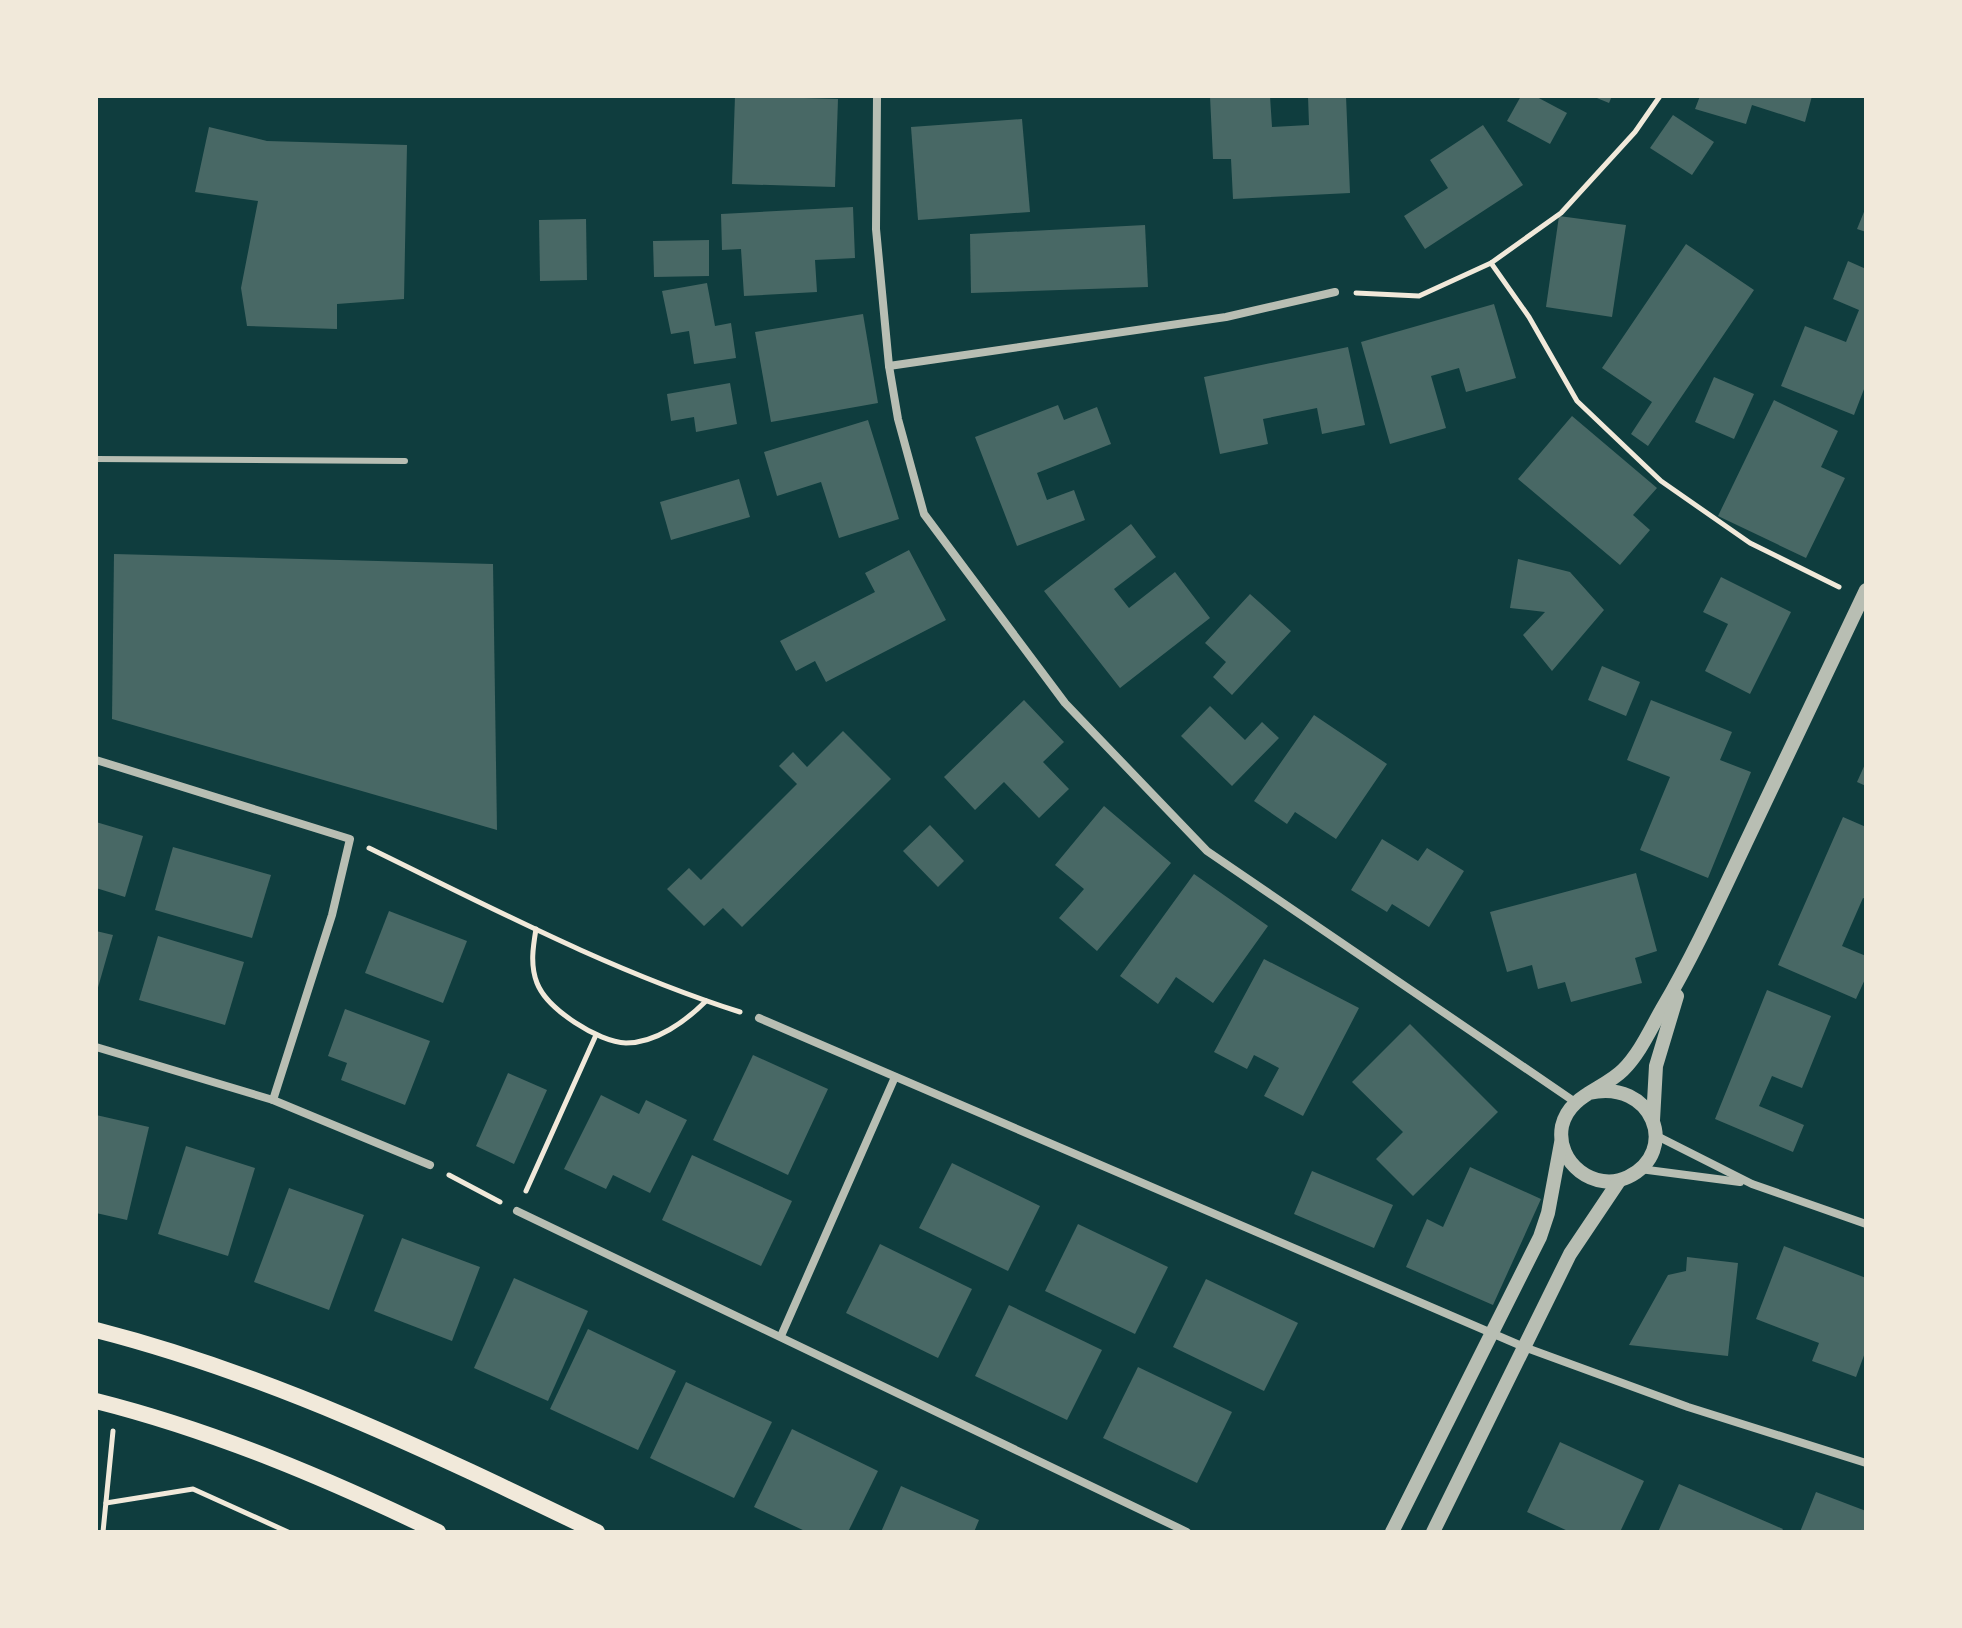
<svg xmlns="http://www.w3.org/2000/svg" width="1962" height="1628" font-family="'Source Serif 4',serif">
<rect width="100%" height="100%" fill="#0f3d3e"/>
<g fill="#486865">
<path d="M735,96l103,3 -3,88 -103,-3z"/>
<path d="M1210,96h60l2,31 37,-2 -1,-29h38l4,97 -117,6 -2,-40h-18z"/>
<path d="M1521,96h14l32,17 -17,31 -43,-23z"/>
<path d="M1592,96h20l-3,7z"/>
<path d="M1700,96h112l-7,26 -53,-17 -6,19 -51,-15z"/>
<path d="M1673,115l41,27 -22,33 -42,-27z"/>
<path d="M1022,119l8,93 -112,8 -7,-93z"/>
<path d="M1483,125l40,60 -98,64 -21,-33 44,-28 -18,-28z"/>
<path d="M209,127l58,14 140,4 -3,154 -67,5v25l-90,-3 -6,-38 17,-87 -63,-9z"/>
<path d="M853,207l2,51 -40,2 2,32 -73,4 -3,-47 -19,1 -1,-36z"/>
<path d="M1866,207v25l-9,-3z"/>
<path d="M1559,216l67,9 -14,92 -66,-10z"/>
<path d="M586,219l1,61 -47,1 -1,-61z"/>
<path d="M1145,225l3,62 -177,6 -1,-59z"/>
<path d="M709,240v36l-55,1 -1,-36z"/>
<path d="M1686,244l68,46 -106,156 -17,-12 21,-32 -50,-34z"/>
<path d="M1848,261l18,8v115l-12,31 -73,-29 24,-60 41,16 13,-32 -26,-11z"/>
<path d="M707,283l8,43 16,-3 5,35 -42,6 -5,-33 -18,3 -9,-43z"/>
<path d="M1494,304l22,74 -50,14 -7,-24 -28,8 15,52 -56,16 -29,-102z"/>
<path d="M863,314l15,89 -107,19 -16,-90z"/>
<path d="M1348,347l17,78 -43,9 -5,-26 -54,11 5,25 -48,10 -16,-77z"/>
<path d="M1714,377l40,17 -20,45 -39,-17z"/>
<path d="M730,383l7,41 -41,8 -2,-15 -23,4 -4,-27z"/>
<path d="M1774,400l64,31 -17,36 24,11 -39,80 -88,-42z"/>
<path d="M1058,405l6,15 33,-13 14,37 -74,29 10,27 27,-10 11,30 -68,26 -42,-109z"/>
<path d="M1572,416l85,72 -24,27 17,15 -30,35 -102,-86z"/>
<path d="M868,420l31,99 -60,19 -18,-56 -44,14 -13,-44z"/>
<path d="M739,479l11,38 -79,23 -11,-38z"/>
<path d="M1131,524l25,33 -42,32 15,19 46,-36 35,46 -90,70 -76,-97z"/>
<path d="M909,550l37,70 -120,62 -11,-21 -19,10 -16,-30 95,-49 -10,-19z"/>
<path d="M114,554l379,10 4,266 -385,-111z"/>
<path d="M1518,559l52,13 34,38 -52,61 -29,-36 22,-23 -35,-4z"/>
<path d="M1721,577l70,35 -41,82 -45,-23 23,-47 -25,-12z"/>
<path d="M1250,594l41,37 -59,64 -19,-18 13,-15 -21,-19z"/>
<path d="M1602,666l38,16 -14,34 -38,-16z"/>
<path d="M1024,700l40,42 -21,20 26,27 -30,29 -35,-36 -29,28 -31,-33z"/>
<path d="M1651,700l81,32 -12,28 31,12 -43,106 -68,-28 30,-73 -43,-17z"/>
<path d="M1210,706l35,34 17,-18 17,16 -47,48 -51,-50z"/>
<path d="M1314,715l73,49 -51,75 -41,-27 -8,12 -33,-23z"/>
<path d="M843,731l48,48 -149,148 -19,-19 -19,18 -37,-37 22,-21 12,12 96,-96 -18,-18 14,-14 14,15z"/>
<path d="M1866,762v24l-9,-4z"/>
<path d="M1104,806l67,57 -74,88 -38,-33 25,-29 -29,-24z"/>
<path d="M1843,817l23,10v72l-3,-1 -21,48 24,10v21l-10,22 -78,-34z"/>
<path d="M96,822l47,14 -18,61 -29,-9z"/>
<path d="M930,825l34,36 -26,26 -35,-36z"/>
<path d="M1382,839l36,22 9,-13 37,23 -35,56 -37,-23 -5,8 -36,-22z"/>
<path d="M173,847l98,28 -19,63 -97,-28z"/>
<path d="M1636,873l21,78 -22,7 7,25 -71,19 -6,-20 -27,7 -6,-24 -25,7 -17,-60z"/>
<path d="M1194,874l74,52 -55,77 -37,-26 -18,27 -38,-28z"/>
<path d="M389,911l78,30 -24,62 -78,-30z"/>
<path d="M96,931l17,4 -16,56 -1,-1z"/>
<path d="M158,936l86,26 -19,63 -86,-25z"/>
<path d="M1264,959l95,49 -56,108 -39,-20 15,-28 -25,-13 -7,14 -33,-17z"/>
<path d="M1767,990l64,26 -29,72 -30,-12 -13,30 45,19 -11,27 -78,-33z"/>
<path d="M345,1009l85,32 -25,64 -64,-25 6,-17 -19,-7z"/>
<path d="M1410,1024l88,88 -85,84 -37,-37 27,-27 -51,-50z"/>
<path d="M753,1055l75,34 -40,86 -75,-35z"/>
<path d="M508,1073l39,17 -33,74 -38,-18z"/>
<path d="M601,1095l38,19 7,-14 41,20 -37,73 -37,-18 -7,14 -42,-20z"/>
<path d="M96,1115l53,12 -22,93 -31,-7z"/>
<path d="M186,1146l69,22 -27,88 -70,-22z"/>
<path d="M692,1155l100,46 -31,65 -99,-46z"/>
<path d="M952,1163l88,43 -32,65 -89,-43z"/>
<path d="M1470,1167l71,32 -48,106 -87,-38 21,-48 16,8z"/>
<path d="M1312,1171l81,34 -19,43 -80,-34z"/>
<path d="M289,1188l75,27 -35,95 -75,-28z"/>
<path d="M1078,1224l90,43 -33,67 -90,-43z"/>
<path d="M402,1238l78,29 -28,74 -78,-30z"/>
<path d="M880,1244l92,45 -34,69 -92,-45z"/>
<path d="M1784,1246l82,32v72l-10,27 -44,-16 7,-18 -63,-24z"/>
<path d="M1687,1257l51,6 -10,93 -99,-11 39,-70 18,-4z"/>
<path d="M514,1278l74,33 -40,90 -74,-33z"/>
<path d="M1206,1279l92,44 -34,68 -91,-44z"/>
<path d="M1009,1305l93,45 -35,70 -92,-44z"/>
<path d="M588,1329l88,42 -38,79 -88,-41z"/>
<path d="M1138,1367l94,45 -35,71 -94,-45z"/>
<path d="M686,1382l86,40 -38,76 -84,-40z"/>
<path d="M792,1429l86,42 -30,61h-41l-53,-25z"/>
<path d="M1560,1442l84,39 -24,51h-50l-43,-20z"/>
<path d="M1679,1484l104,45 -2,3h-123z"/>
<path d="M901,1486l78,34 -5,12h-93z"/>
<path d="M1816,1492l50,19v21h-66z"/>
</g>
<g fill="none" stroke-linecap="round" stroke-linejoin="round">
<g stroke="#f1e9da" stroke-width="5">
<path d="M1491,263l38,54 48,84 84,80 89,62 89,44"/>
<path d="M1356,293l63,3 72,-33 70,-50 74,-81 25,-36"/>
<path d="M369,848c121,59 242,123 371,164"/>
<path d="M536,929c-3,18 -6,36 1,54 10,26 61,59 89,60 30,0 60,-22 80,-42"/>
<path d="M449,1175l51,27"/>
<path d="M526,1191l70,-156"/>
<path d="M106,1503l87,-14 95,43"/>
<path d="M103,1532l10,-101"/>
</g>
<path stroke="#b8beb3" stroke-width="6" d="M96,459l309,2"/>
<g stroke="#b8beb3" stroke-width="8">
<path d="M877,96l-1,133 13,137 9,53 26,95 141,189 142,148 368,251"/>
<path d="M889,366l337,-49 109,-25"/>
<path d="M96,760l254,79 -18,76 -59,185"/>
<path d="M759,1018l765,329 164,60 178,56"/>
<path d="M96,1047l177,53 157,65"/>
<path d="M1655,1135l97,49 114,40"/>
<path d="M1640,1169l100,13"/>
<path d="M517,1211l670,321"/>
<path d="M781,1336l114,-259"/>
</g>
<g stroke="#b8beb3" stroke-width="14">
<path d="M1589,1093c63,-15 92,58 39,84 -33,16 -73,-14 -66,-51 7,-31 41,-36 61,-56 17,-17 27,-40 39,-61 33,-56 59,-114 87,-173 39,-82 78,-164 117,-246"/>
<path d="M1653,1120l3,-54 21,-70"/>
<path d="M1392,1532l148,-295 8,-24 13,-70"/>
<path d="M1433,1532l137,-278 49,-73"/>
</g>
<g stroke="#f1e9da" stroke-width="16">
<path d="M96,1330c176,45 337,123 501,202"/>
<path d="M96,1401c119,30 232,78 342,131"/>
</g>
</g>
<rect width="1962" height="1628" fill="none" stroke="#f1e9da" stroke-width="196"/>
</svg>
